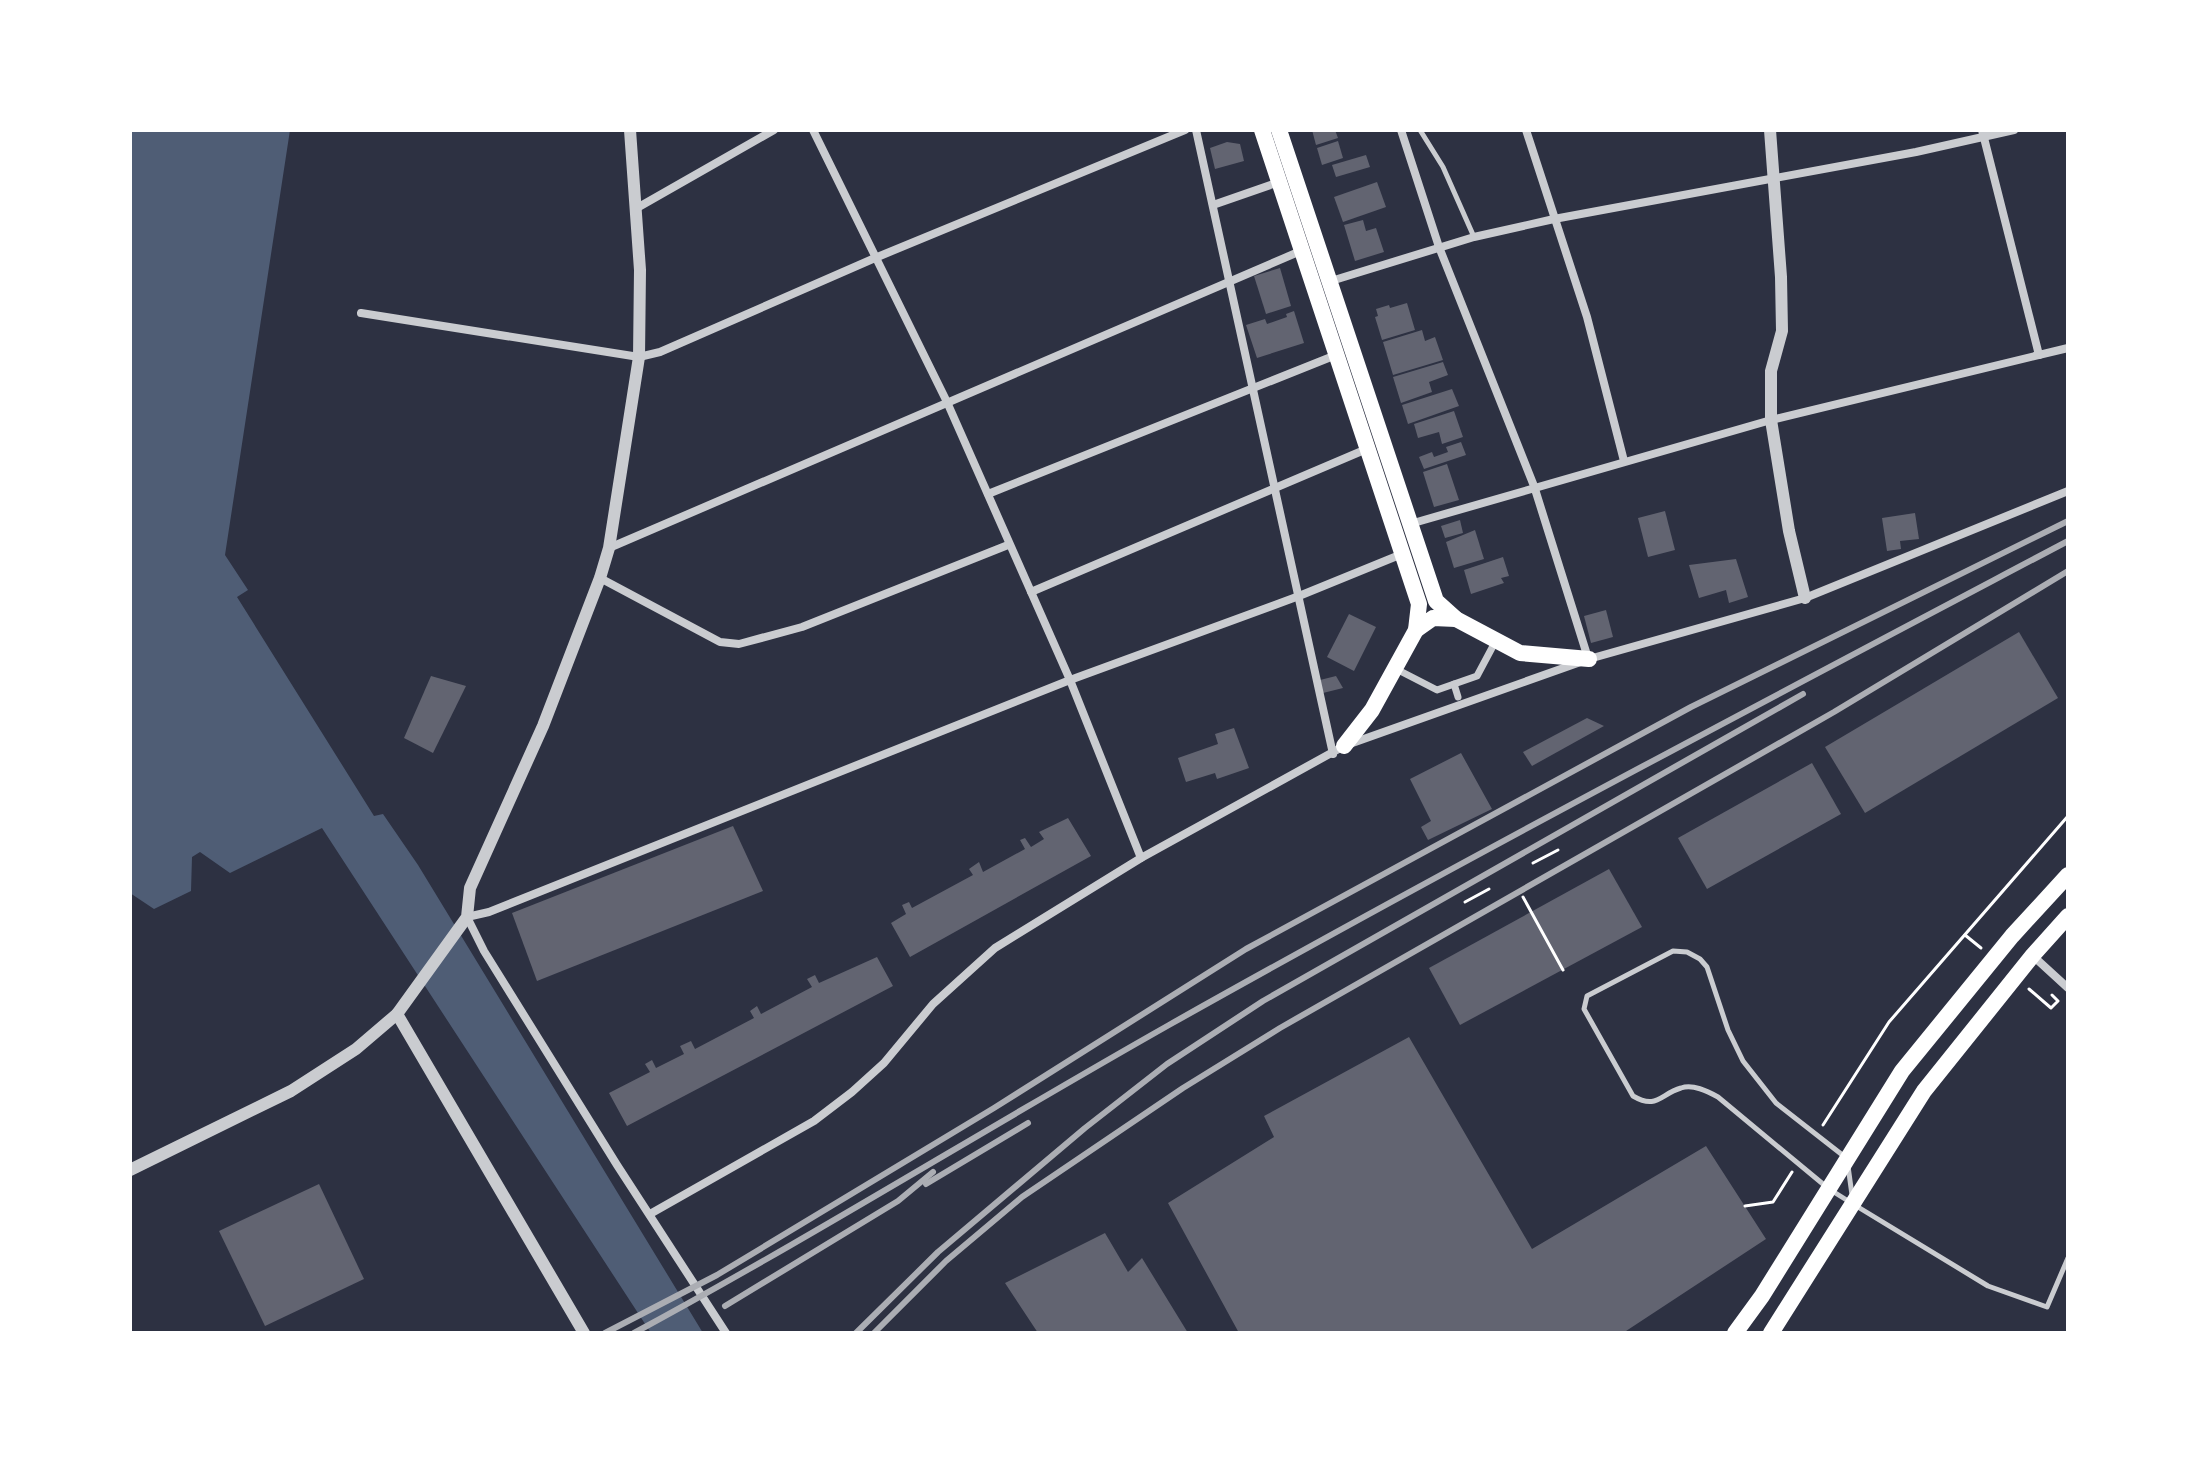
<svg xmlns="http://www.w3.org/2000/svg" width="2198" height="1463" font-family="'Exo 2',sans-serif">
<rect width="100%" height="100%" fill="#2d3142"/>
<path fill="#4f5d75" d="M130,130h160l-65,425 23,35 -11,7 137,219 9,-2 35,51 285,468h-52l-329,-505 -92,45 -30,-21 -8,5 -1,34 -37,18 -24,-16z"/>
<g fill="#626471">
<path d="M1312,130h23l3,8 -22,7z"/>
<path d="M1338,141l5,17 -21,7 -5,-17z"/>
<path d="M1227,142l13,2 4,17 -29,8 -5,-21z"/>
<path d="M1366,155l4,12 -34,10 -4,-12z"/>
<path d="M1377,182l9,25 -43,15 -9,-25z"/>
<path d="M1363,220l3,11 10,-3 8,24 -29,9 -11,-36z"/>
<path d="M1280,268l11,38 -25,8 -12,-38z"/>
<path d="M1407,303l8,27 -33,10 -7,-23 3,-1 -2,-7 13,-4 1,3z"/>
<path d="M1294,311l10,32 -47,15 -11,-33 19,-6 2,5 20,-7 -1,-3z"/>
<path d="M1422,330l3,11 10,-4 8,23 -50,15 -10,-33z"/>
<path d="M1443,362l5,13 -19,7 3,10 -31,11 -8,-26z"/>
<path d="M1452,389l7,17 -51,18 -6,-19z"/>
<path d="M1454,411l9,26 -21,7 -3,-12 -21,6 -4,-14z"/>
<path d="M1461,442l5,13 -42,14 -5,-12 13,-5 2,5 14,-5 -2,-5z"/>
<path d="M1447,464l12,36 -25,7 -11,-35z"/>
<path d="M1665,511l10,39 -27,7 -10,-39z"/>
<path d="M1915,513l4,26 -19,2 1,8 -14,2 -5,-33z"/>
<path d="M1460,520l3,13 -18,5 -4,-12z"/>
<path d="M1475,530l9,29 -30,9 -8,-26z"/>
<path d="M1503,557l6,19 -8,2 3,5 -33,11 -7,-24z"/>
<path d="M1736,559l12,38 -19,6 -3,-13 -27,8 -10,-33z"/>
<path d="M1606,610l7,27 -22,6 -7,-27z"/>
<path d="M1349,614l27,13 -22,44 -27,-14z"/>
<path d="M2019,632l39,66 -193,115 -40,-66z"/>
<path d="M431,676l35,10 -33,67 -29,-15z"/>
<path d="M1336,676l7,12 -20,5 -3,-13z"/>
<path d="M1587,718l17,8 -72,40 -9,-14z"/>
<path d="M1234,728l15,40 -32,11 -2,-6 -29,9 -8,-24 40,-14 -3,-10z"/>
<path d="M1461,753l31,56 -64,31 -7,-13 10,-6 -21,-42z"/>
<path d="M1812,763l29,51 -134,75 -29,-51z"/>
<path d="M1068,818l23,38 -181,101 -19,-34 15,-9 -4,-9 7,-3 3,6 61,-33 -4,-6 10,-7 4,10 42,-23 -5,-9 5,-2 6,9 13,-8 -5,-7z"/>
<path d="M733,826l30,65 -226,90 -25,-68z"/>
<path d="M1609,869l33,58 -182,98 -31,-57z"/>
<path d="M877,957l16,29 -266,140 -18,-33 41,-21 -5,-8 7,-4 4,8 28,-14 -4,-8 11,-5 4,8 59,-31 -4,-7 7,-5 4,8 51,-27 -5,-8 8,-4 4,8z"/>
<path d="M1409,1037l123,212 174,-103 60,93 -143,94h-384l-71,-130 106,-66 -10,-21z"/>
<path d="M319,1184l45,95 -99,47 -46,-95z"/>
<path d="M1105,1233l23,39 14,-14 46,75h-150l-33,-50z"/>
</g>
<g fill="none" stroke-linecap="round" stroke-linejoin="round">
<g stroke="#fff" stroke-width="3">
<path d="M1533,863l25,-13"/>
<path d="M1523,897l40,73"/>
<path d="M1465,902l24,-13"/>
<path d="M1965,935l16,13"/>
<path d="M2029,989l22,19 7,-7 -6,-6"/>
<path d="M1823,1125l66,-103 179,-206"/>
<path d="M1745,1206l28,-4 19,-30"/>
</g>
<g stroke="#caccd0" stroke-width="5">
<path d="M1420,130l23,37 31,70"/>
<path d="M1845,1157l-69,-54 -33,-42 -15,-31 -21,-63 -7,-8 -13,-7 -14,-1 -86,45 -3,13 49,87c24,14 27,-2 48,-8 12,-4 26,3 37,9l111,92 24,15 135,82 59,21 21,-49"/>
<path d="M1848,1166l4,29"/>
</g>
<g stroke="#caccd0" stroke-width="7">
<path d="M1402,672l35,18 40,-14 16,-30"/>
<path d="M1454,684l4,13"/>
</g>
<g stroke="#caccd0" stroke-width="8">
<path d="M813,130l134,272 123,278 71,178"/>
<path d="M1196,130l137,624"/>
<path d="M1401,130l38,117 95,239 54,172"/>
<path d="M1526,130l61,187 37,144"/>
<path d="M1982,130l57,225"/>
<path d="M1213,205l66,-23"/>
<path d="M637,208l137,-78"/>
<path d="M1331,281l143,-44 80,-18 362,-67 98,-22"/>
<path d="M361,313l278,44 21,-5 215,-94 310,-128"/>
<path d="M988,494l348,-139"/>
<path d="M1410,524l361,-104 297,-72"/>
<path d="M609,548l694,-298"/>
<path d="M600,578l120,64 19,2 63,-17 206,-82"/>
<path d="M1031,592l338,-144"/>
<path d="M2033,956l35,32"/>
<path d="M650,1214l164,-93 38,-29 32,-29 49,-59 62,-56 146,-90 203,-112 245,-87 216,-61 263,-107"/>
<path d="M726,1333l-109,-168 -133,-214 -17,-34 22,-5 581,-232 229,-84 103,-42"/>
</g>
<g stroke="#caccd0" stroke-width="12">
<path d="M1770,130l11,147 1,54 -11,40v49l18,111 16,67"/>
<path d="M397,1014l187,319"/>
<path d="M130,1170l161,-79 65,-42 41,-35 70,-97 3,-29 73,-162 57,-148 9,-30 30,-191 1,-87 -10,-140"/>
</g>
<g stroke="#fff" stroke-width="16">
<path d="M1262,130l157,474 -3,26 -44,80 -28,36"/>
<path d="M1279,130l157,471 20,18 64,34 69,6"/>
<path d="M1416,630l17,-12 23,1"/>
<path d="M1735,1333l27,-37 140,-225 110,-135 56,-61"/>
<path d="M1771,1333l153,-242 109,-136 35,-39"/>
</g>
<g stroke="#abadb3" stroke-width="6">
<path d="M926,1184l102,-61"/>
<path d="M725,1306l173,-105 35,-29"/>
<path d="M605,1333l112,-58 277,-167 252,-159 445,-242 377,-186"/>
<path d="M634,1333c181,-98 356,-207 535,-308 297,-167 598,-325 899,-484"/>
<path d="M856,1333l82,-81 147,-124 82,-64 96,-63 540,-307"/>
<path d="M874,1333l72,-72 76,-64 161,-109 97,-60 554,-316 234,-141"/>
</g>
</g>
<rect width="2198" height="1463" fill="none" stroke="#ffffff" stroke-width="264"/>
</svg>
